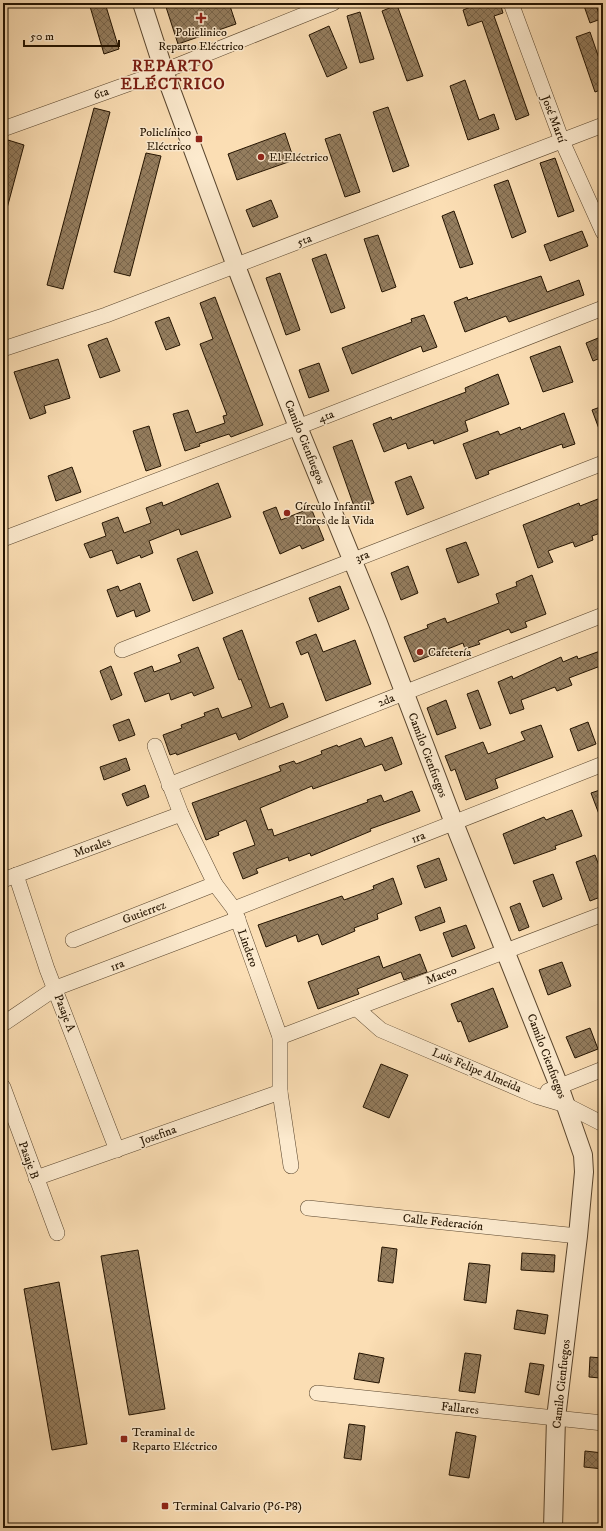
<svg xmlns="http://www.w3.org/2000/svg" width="606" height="1531" font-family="'IM FELL DW Pica',serif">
<defs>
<pattern id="building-cross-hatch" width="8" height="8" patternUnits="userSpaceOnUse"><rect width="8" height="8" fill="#947d5e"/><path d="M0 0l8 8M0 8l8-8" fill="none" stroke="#79654b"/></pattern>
</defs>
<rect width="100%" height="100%" fill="#fbdeb4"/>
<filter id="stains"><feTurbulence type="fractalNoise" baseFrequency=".005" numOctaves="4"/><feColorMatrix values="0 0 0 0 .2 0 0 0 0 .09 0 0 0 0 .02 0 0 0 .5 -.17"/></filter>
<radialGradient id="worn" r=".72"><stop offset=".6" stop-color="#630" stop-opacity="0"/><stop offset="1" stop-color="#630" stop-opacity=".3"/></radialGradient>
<g fill="url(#building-cross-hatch)" stroke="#241401">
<path d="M89,3h16l14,46 -15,5z"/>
<path d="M178,3h51l7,21 -58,20 -12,-37z"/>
<path d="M481,3h19l3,10 -9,3 35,99 -13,5 -34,-99 -14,5 -5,-16z"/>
<path d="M583,3h12l6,16 -11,4z"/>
<path d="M397,5l26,71 -16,5 -25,-70z"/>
<path d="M360,12l14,47 -14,4 -13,-47z"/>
<path d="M329,26l18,42 -20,9 -18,-42z"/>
<path d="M590,32l13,38v19l-8,3 -19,-55z"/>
<path d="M465,80l14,40 15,-6 5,15 -31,11 -18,-54z"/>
<path d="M388,107l21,59 -16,6 -20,-60z"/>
<path d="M94,108l16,4 -47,177 -16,-4z"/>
<path d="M285,133l9,27 -57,20 -9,-26z"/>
<path d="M340,134l20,58 -15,5 -20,-58z"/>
<path d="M8,140l16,5 -18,67 -3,-1v-52z"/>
<path d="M146,153l15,3 -31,120 -16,-4z"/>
<path d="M555,158l19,53 -16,6 -18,-54z"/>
<path d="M508,180l18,52 -14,6 -18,-53z"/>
<path d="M271,200l7,17 -25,10 -7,-17z"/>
<path d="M454,211l19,53 -13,4 -18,-52z"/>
<path d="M582,231l6,15 -38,15 -6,-16z"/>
<path d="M378,235l18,52 -14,5 -18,-53z"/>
<path d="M326,254l19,54 -14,5 -19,-54z"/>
<path d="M280,273l20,57 -14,5 -20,-57z"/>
<path d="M541,276l6,16 32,-12 5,15 -75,27 -3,-6 -41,16 -11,-30 13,-5 1,3z"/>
<path d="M215,297l48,128 -32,12 -2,-3 -30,10 1,2 -15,5 -12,-37 15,-4 8,23 29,-10 -2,-7 4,-1 -27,-71 13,-5 -13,-36z"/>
<path d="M424,315l13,32 -14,5 -2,-6 -69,28 -10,-26 70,-26 -1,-3z"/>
<path d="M169,317l11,28 -14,5 -11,-28z"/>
<path d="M603,336v21l-10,4 -7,-18z"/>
<path d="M107,338l13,33 -20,7 -12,-33z"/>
<path d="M560,346l13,36 -30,10 -13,-35z"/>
<path d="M58,359l12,39 -26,8 2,7 -16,6 -16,-47z"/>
<path d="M319,363l10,28 -20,7 -10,-28z"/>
<path d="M498,374l11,30 -44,17 3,10 -34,13 -1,-4 -25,9 -2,-6 -22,9 -11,-28 18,-7 1,3 74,-28 -1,-4z"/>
<path d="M603,406v31h-1l-10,-27z"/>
<path d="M564,413l11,31 -12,4 -1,-4 -74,27 1,3 -13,5 -13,-35 35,-13 2,4 20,-8 1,3z"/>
<path d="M149,426l12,40 -15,5 -13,-40z"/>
<path d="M352,440l22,63 -19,6 -22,-62z"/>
<path d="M72,467l9,25 -25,9 -8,-25z"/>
<path d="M411,476l13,32 -17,7 -12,-33z"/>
<path d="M218,483l13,34 -50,18 -2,-6 -30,12 4,12 -12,5 -1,-3 -23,9 -5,-14 -22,8 -6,-14 22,-8 -4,-13 16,-6 6,16 27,-10 -5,-15 16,-6 1,4z"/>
<path d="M603,497v35l-11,4 1,4 -18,7 -2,-5 -25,9 5,11 -15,6 -15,-43 56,-22 1,3z"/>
<path d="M276,507l5,13 30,-12 13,32 -22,9 -2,-4 -20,9 -17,-42z"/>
<path d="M466,542l13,33 -21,8 -12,-34z"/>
<path d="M197,551l16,42 -20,8 -16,-42z"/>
<path d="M408,566l10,27 -17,7 -10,-27z"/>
<path d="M532,575l14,39 -21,8 2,5 -16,6 -2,-4 -31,12 2,3 -15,5 -2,-6 -49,19 -10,-25 24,-9 -1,-3 18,-7 2,5 52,-20 -3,-9 21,-8 -1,-4z"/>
<path d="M140,583l10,28 -14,6 -2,-7 -17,7 -10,-27 11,-4 2,5z"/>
<path d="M340,586l9,23 -31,13 -9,-24z"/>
<path d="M242,630l28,78 13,-5 5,14 -49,23 -3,-7 -59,22 -1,-2 -6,2 -7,-20 19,-7 -1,-3 24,-9 -1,-3 14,-5 4,10 30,-11 -11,-28 -2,1 -16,-42z"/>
<path d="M316,634l7,18 32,-12 16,44 -45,17 -18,-49 -7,3 -5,-13z"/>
<path d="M198,647l16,41 -20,8 -2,-4 -21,8 -2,-7 -24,9 -11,-29 18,-7 2,6 27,-10 -3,-7z"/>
<path d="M603,650v15l-34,13 3,7 -15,6 -2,-4 -34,13 3,9 -14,5 -12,-32 14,-6 1,3 48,-22 2,5 14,-6 1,3z"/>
<path d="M111,666l11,29 -11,5 -11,-29z"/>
<path d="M478,690l13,35 -11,4 -13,-35z"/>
<path d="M446,700l10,28 -19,7 -10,-27z"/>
<path d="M129,719l6,16 -16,6 -6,-16z"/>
<path d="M588,722l8,22 -18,7 -8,-22z"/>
<path d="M541,725l12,32 -58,22 3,9 -32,12 -11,-31 -4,2 -6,-15 38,-14 5,12 37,-14 -4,-8z"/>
<path d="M392,737l10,27 -17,7 -3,-7 -69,25 -1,-3 -52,22 8,22 4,-1 2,7 94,-34 -1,-2 14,-5 3,7 28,-11 8,20 -50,18 1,2 -60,25 -1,-3 -21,8 -1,-4 -32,12 2,4 -15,6 -10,-26 22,-8 -9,-25 -28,12 1,3 -13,5 -14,-37 89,-32 -2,-5 15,-5 2,3 26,-10 -1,-3 16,-6 1,2 23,-9 4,9z"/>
<path d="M126,758l4,12 -26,10 -4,-13z"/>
<path d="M145,785l4,12 -22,9 -5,-12z"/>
<path d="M603,789v33h-1l-11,-29z"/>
<path d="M572,810l10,26 -27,10 1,3 -42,15 -11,-30 41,-17 2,3z"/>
<path d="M595,855l8,21v20l-13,5 -14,-39z"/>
<path d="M439,858l8,22 -22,8 -8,-22z"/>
<path d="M553,874l9,25 -19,8 -10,-26z"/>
<path d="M393,878l9,26 -25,10 1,5 -24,9 1,3 -33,14 -4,-11 -20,8 -2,-7 -30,12 -8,-22 84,-29 2,4 30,-11 -1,-3z"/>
<path d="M520,903l9,24 -10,4 -9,-24z"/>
<path d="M440,907l5,15 -25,9 -5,-14z"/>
<path d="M466,925l9,23 -23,9 -9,-24z"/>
<path d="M420,954l7,18 -23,8 -3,-8 -44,17 2,5 -41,15 -10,-27 71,-26 4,12z"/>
<path d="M562,962l9,24 -23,9 -9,-25z"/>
<path d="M493,988l15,39 -39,15 -8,-21 -3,1 -7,-18z"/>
<path d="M590,1028l8,21 -23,9 -9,-21z"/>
<path d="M381,1064l27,11 -19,43 -26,-11z"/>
<path d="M382,1247l15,2 -4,34 -15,-2z"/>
<path d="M138,1250l27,159 -36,6 -28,-159z"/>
<path d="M522,1253l33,2 -1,17 -33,-2z"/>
<path d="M469,1263l21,2 -4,38 -22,-3z"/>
<path d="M59,1282l28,162 -35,6 -28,-161z"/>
<path d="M517,1310l31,5 -3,19 -31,-5z"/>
<path d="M359,1353l25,5 -5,25 -25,-4z"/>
<path d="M465,1353l16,2 -6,38 -16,-2z"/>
<path d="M590,1357l12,1 -2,20 -11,-1z"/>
<path d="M530,1363l14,2 -5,30 -14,-3z"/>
<path d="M349,1424l16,2 -4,34 -17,-2z"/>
<path d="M456,1432l20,4 -7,42 -20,-3z"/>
<path d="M585,1451l18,2v16l-19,-2z"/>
</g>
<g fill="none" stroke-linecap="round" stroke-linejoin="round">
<g stroke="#5a462e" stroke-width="16">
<g id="minor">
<path d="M511,3l51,138 41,91"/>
<path d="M3,129l161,-58 169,-68"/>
<path d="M3,349l103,-34 497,-190"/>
<path d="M3,539l295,-112 305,-119"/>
<path d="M122,650l481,-187"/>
<path d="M155,746l26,68 34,70 19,25 46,128v55l11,74"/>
<path d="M169,785l434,-170"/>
<path d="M16,875l31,94 70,181"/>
<path d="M3,880l178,-66"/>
<path d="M234,909l369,-145"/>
<path d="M73,940l142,-56"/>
<path d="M356,1008l25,22 155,66 30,9 37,19"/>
<path d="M3,1024l53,-36 182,-69"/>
<path d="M280,1037l323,-123"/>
<path d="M3,1087l54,146"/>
<path d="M548,1091l55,-22"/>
<path d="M36,1178l244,-86"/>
<path d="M308,1208l270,28"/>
<path d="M317,1393l286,30"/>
</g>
</g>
<g stroke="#5a462e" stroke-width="20">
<path id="tertiary" d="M142,3l22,68 72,195 62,161 80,196 76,200 105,263 24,69 1,17 -6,64 -22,182 -3,110"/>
</g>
<use href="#minor" stroke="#fceace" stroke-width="15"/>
<use href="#tertiary" stroke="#fceace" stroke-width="18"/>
</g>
<g fill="#8f2418" stroke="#fceace" stroke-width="1.5">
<path d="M199 12h4v4h4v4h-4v4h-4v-4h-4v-4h4z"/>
<rect x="195" y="135" width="8" height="8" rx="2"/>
<circle cx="261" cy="157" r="4"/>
<circle cx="287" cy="513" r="4"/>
<circle cx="420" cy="652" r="4"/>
<rect x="120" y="1435" width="8" height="8" rx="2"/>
<rect x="161" y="1502" width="8" height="8" rx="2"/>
</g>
<g text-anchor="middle" stroke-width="3" stroke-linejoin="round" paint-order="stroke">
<g font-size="12" fill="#241401" stroke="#fceace" text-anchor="start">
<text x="201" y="36" text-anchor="middle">Policlinico<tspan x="201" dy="14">Reparto Eléctrico</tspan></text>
<text x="191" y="136" text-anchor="end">Policlínico<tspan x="191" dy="14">Eléctrico</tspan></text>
<text x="269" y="161">El Eléctrico</text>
<text x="295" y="510">Círculo Infantil<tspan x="295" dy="14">Flores de la Vida</tspan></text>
<text x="428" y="656">Cafetería</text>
<text x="132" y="1436">Teraminal de<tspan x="132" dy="14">Reparto Eléctrico</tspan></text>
<text x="173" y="1510">Terminal Calvario (P6-P8)</text>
</g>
<g font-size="12" fill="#241401" stroke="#fceace">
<text transform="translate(101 93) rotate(-19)" y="4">6ta</text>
<text transform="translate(554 119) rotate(69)" y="4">José Martí</text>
<text transform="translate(304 240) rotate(-21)" y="4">5ta</text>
<text transform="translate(326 416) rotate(-21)" y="4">4ta</text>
<text transform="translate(305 442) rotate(68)" y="4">Camilo Cienfuegos</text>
<text transform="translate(362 556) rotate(-21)" y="4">3ra</text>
<text transform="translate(386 700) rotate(-21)" y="4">2da</text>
<text transform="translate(428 755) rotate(69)" y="4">Camilo Cienfuegos</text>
<text transform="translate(418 837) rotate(-21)" y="4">1ra</text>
<text transform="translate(92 847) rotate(-20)" y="4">Morales</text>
<text transform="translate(144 912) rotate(-21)" y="4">Gutierrez</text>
<text transform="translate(248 948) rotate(70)" y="4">Lindero</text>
<text transform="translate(117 965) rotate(-21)" y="4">1ra</text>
<text transform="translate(441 975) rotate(-21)" y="4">Maceo</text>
<text transform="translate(65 1013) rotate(69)" y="4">Pasaje A</text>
<text transform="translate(547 1056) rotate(69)" y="4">Camilo Cienfuegos</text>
<text transform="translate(477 1070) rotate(23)" y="4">Luis Felipe Almeida</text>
<text transform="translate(158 1135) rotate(-20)" y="4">Josefina</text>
<text transform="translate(29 1160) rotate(70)" y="4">Pasaje B</text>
<text transform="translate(443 1222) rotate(6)" y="4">Calle Federación</text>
<text transform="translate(561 1384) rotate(-84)" y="4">Camilo Cienfuegos</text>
<text transform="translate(460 1408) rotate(6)" y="4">Fallares</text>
</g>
<g font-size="16" font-weight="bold" letter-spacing="1" fill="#7a1f14" stroke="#fceace">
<text x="173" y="71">REPARTO<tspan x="173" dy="18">ELÉCTRICO</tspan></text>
</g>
</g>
<rect width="606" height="1531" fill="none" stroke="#fbdeb4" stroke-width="16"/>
<rect x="4" y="4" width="598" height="1523" fill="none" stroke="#241401" stroke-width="2"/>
<rect x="8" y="8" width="590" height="1515" fill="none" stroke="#241401"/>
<path d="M24 40v6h95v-6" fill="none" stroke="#241401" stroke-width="2"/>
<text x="30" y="40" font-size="12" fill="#241401" stroke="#fceace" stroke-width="3" paint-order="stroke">50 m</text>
<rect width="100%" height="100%" filter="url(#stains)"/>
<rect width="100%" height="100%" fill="url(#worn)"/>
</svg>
